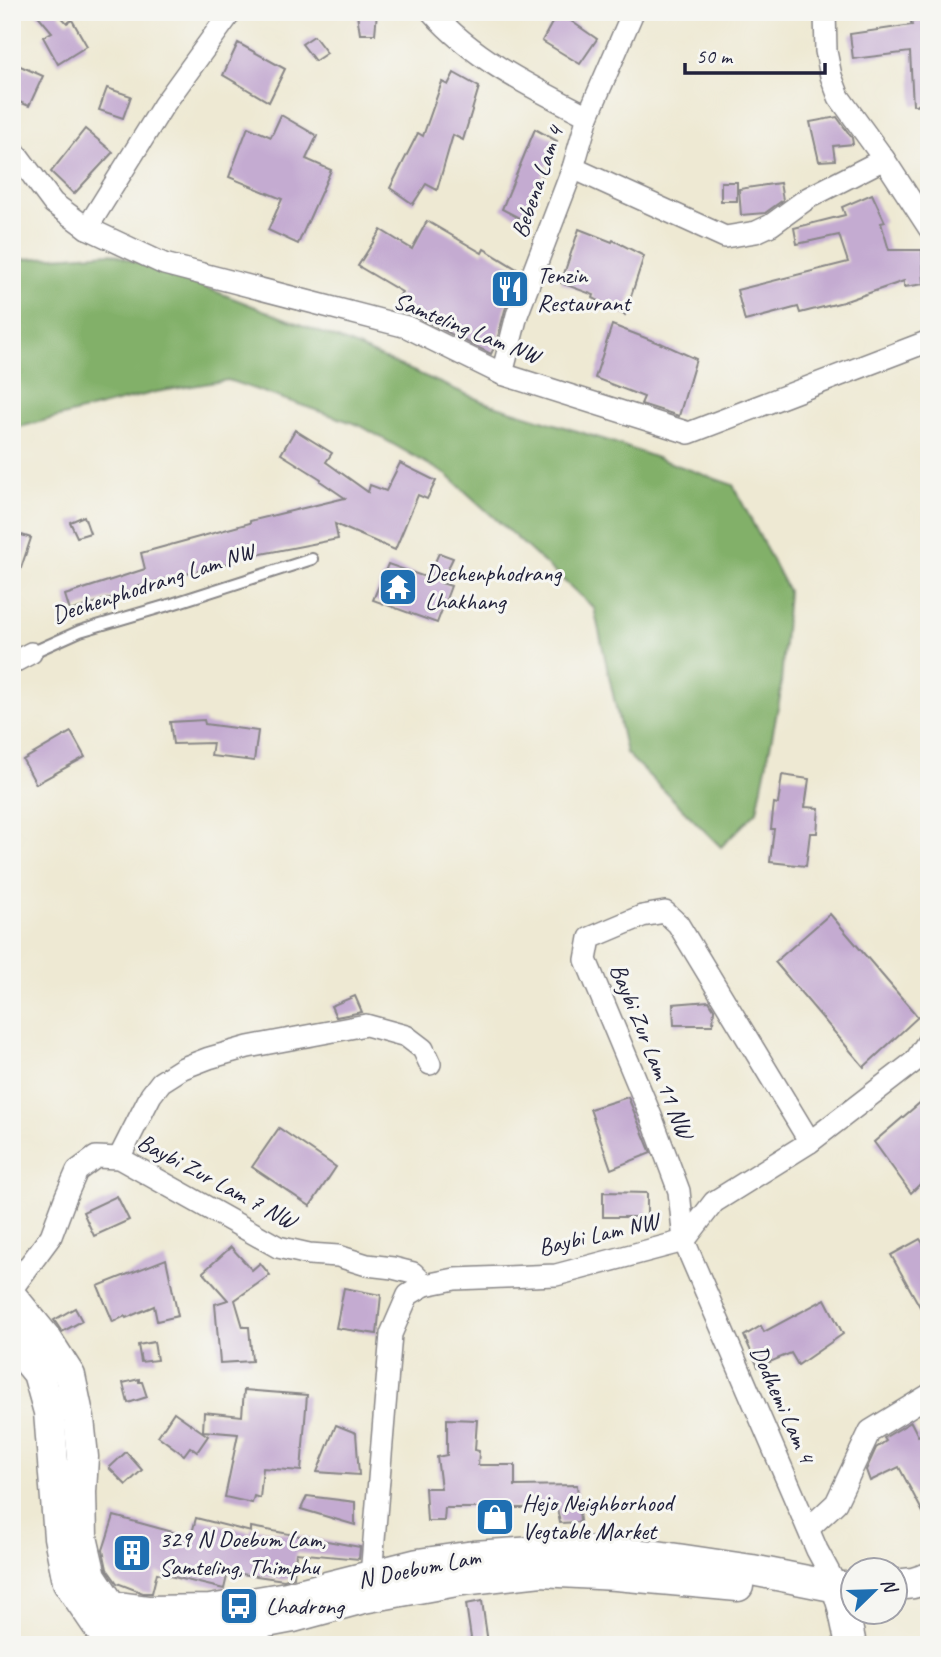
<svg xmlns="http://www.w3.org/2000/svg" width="941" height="1657" font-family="Caveat,sans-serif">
<rect width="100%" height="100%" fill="#f6f6f2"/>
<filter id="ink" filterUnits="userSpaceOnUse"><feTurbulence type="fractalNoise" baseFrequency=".0143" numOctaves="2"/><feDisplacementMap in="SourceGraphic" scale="14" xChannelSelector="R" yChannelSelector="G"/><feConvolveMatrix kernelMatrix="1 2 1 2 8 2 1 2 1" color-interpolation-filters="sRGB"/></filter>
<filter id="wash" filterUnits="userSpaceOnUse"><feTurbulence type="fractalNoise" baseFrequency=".00686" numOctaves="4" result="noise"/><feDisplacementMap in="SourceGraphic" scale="28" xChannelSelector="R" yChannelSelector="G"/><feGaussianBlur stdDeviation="1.57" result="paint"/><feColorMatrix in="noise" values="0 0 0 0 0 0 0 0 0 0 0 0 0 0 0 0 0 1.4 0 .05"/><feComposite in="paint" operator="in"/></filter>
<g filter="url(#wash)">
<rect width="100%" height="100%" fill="#eee9d3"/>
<path fill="#82b069" stroke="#526952" stroke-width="2" d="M111,253l106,39 131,51 136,59 125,39 124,44 55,106 -8,106 -23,114 -36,36 -95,-94 -32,-145 -147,-133 -88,-50 -131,-45 -72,12 -144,37v-169z"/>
<g id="blocks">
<g fill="#c4abd1">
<path d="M35,12h22l10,11 5,-3 15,26 -29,18 -15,-27 9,-5z"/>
<path d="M377,12l-2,22h-15l-3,-20z"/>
<path d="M558,12l39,27 -17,25 -38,-23z"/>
<path d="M929,18v86l-16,1 -3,-53 -57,7 -3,-25 62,-9 -1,-3z"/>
<path d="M314,36l13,17 -12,8 -13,-17z"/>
<path d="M238,43l47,26 -16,33 -46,-27z"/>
<path d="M18,65l25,11 -14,30 -17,-7v-29l3,2z"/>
<path d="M454,73l25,14 -16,53 -10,-5 -16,55 -11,-6 -13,20 -23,-16 28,-55 5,3 19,-54 6,3z"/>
<path d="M107,88l24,8 -8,22 -24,-8z"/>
<path d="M281,115l36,21 -11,23 25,11 -33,74 -30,-14 14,-31 -53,-22 19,-50 23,10z"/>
<path d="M837,117l15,21 1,6 -20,2 2,14 -16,1 -9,-39z"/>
<path d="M85,129l28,23 -39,42 -23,-22z"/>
<path d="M535,129l22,12 -34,79 -21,-11z"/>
<rect x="721" y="182" width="16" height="19"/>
<path d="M780,183l3,17 -18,13 -24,2 -2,-26z"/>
<path d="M872,194l13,28 -4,1 8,27h33l2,34 -20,3v-6l-61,21 -43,11 -2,-6 -53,14 -8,-31 111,-28 -9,-27 -42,9 -3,-16 51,-13 -3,-8z"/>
<path d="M427,221l55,32 2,-4 36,22 -15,39 -9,34 -5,10 -78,-39 -18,-14 7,-9 -44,-26 23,-36 31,19z"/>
<path d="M579,229l33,13 1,-2 31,16 -19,59 -32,-17 1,-3 -33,-12z"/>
<path d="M612,325l49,19v-1l35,16 -17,57 -38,-12 3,-7 -49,-19z"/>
<path d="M295,430l37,23 -6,9 42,30 2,-7 16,6 14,-28 36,18 -9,18 -9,-4 -23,55 -60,-26 3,15 -102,20v2l-99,26 1,2 -68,22 -5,-16 80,-26 -4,-16 109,-30v-2l95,-23 -25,-17 1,-2 -40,-25z"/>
<path d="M84,516l6,17 -13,4 -7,-15z"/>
<path d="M12,532l19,6 -16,48h-3z"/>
<path d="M439,553l14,5 -12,25 10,3 -14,37 -64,-23 15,-36 40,14z"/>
<path d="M204,720l1,4 53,7 -4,30 -43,-5 2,-13 -40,1 -3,-22z"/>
<path d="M71,732l14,25 -49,27 -13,-24z"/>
<path d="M782,775l27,4 -4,28 14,1 -2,25h-7l-4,33 -36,-4 4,-33h-3l3,-26 4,1z"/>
<path d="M830,914l88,103 -54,50 -89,-105z"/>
<path d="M355,996l7,16 -26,5 -5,-11z"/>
<path d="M709,1001l5,8 -1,16h-39l-1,-21z"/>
<path d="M929,1095v103l-9,-14 -9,9 -37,-51z"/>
<path d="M628,1097l23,56 -40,16 -21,-60z"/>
<path d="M279,1128l57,39 -26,39 -58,-39z"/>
<path d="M603,1192l44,1v24h-44z"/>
<path d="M117,1196l12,24 -35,16 -11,-24z"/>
<path d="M920,1239l9,13v71l-38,-68z"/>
<path d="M231,1247l21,23 8,-7 10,12 -35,25 8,27h6l3,34 -32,2 -5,-59 13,-4 -25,-28z"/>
<path d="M166,1259l12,57 -21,5 -3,-15 -28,12 -1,-2 -12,6 -15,-36z"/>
<path d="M344,1288l37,7 -4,39 -41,-6z"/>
<path d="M825,1299l18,35 -45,31 -7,-12 -33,14 -14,-31 17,-10 3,6z"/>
<path d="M75,1308l7,13 -20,11 -8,-12z"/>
<path d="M154,1342l3,18 -16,2 -3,-17z"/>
<path d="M139,1379v3h3l5,15 -19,6 -5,-20z"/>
<path d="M244,1390l63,5 -6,76 -38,-3 -3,30 -6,-2 -2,7 -27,-6 13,-63 -35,-3 1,-19 38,4z"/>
<path d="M174,1412l34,24 -11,16 -7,-5 -6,8 -26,-19z"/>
<path d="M447,1419l30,1 -2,30 4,1 -1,14h37v21l62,-1 3,37 -20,1 -3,-15h-112l-1,13h-17l-2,-33h16l-4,-31 10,-2z"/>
<path d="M911,1422l7,14 11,-5v93l-30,-57 -29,14 -4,-11 10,-22 10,-7 -2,-3z"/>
<path d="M336,1425l20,8 3,42 -42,-3z"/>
<path d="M126,1452l16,18 -16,15 -17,-17z"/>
<path d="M307,1496l48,6v23l-54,-16z"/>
<path d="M114,1516l77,21 5,-19 55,14v-5l109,20 -1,12 -63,-6 -2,24 -10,3 -56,-8 -4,17 -67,-16 -5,20h-9l-26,-10 -10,-14 -4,-19z"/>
<path d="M482,1601l6,42 -16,2 -6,-41z"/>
</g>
</g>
</g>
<g filter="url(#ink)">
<use href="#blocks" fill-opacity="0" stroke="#888687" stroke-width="2"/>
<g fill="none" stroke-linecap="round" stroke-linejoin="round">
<g stroke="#888687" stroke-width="14">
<path id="lane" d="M31,653l49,-22 92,-27 140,-45"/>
</g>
<g stroke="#888687" stroke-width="24">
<g id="street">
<path d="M432,12c41,47 101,76 156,104"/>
<path d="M825,12l1,39 5,25 8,21 45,62 45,69"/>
<path d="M12,148l41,55 34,25 77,36 243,63 95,47 187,59 240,-92"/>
<path d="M573,168l152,69 31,-5 15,-7 37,-27 76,-39"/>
<path d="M87,228l76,-122 68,-94"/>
<path d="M502,374l15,-59 56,-147 15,-52 45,-104"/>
<path d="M12,663l19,-10"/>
<path d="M810,1142l-132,-218 -13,-12 -23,4 -52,22 -4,22 65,156 28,75 5,50 133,309 20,37"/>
<path d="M119,1158l32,-63 10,-13 22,-14 26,-10 39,-11 118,-22 40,11 17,13 7,15"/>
<path d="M12,1291l5,-9 34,-46 15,-40 11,-25 19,-14 23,1 159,89 31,7 29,2 29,9 26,3 20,5 12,12"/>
<path d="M809,1528l27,-25 34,-72 59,-36"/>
<path d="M371,1576l20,-242 17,-39 17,-10 30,-6 101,-4 128,-34 30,-39 96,-60 105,-81 14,-21"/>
</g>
</g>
<g stroke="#888687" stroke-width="33">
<g id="secondary">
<path d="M12,1297l35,43 23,36 9,43 4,38 -2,35 1,45 9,39 20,30 38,5 61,-1 77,-13 131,-33 56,-8 89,-6 94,6 95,14 85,17h16"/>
<path d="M12,1341l26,32 11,39 10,125 9,45 32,47 94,4 21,-1 78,-15 70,-19 99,-18 79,-9 75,4 122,11"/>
<path d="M895,1585l18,-2 16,-5"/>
<path d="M837,1587l6,20 8,38"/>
</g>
</g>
<use href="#lane" stroke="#fff" stroke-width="10"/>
<use href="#street" stroke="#fff" stroke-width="21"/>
<use href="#secondary" stroke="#fff" stroke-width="30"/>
</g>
</g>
<defs>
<g id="restaurant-square" transform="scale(2.0125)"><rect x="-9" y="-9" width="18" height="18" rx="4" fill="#1f6fb2" stroke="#f6f6f2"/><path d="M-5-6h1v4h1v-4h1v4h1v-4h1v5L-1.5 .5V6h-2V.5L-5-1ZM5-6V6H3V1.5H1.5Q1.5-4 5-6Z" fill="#fff"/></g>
<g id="temple-square" transform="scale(2.0125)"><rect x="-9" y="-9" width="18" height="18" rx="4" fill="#1f6fb2" stroke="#f6f6f2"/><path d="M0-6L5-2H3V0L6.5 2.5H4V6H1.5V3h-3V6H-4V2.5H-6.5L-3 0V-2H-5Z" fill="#fff"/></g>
<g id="shop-square" transform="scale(2.0125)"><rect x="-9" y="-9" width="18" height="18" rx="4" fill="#1f6fb2" stroke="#f6f6f2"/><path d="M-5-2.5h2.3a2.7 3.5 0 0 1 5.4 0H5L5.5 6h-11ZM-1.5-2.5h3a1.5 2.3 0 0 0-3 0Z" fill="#fff"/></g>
<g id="building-square" transform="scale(2.0125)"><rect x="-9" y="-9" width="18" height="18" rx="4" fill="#1f6fb2" stroke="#f6f6f2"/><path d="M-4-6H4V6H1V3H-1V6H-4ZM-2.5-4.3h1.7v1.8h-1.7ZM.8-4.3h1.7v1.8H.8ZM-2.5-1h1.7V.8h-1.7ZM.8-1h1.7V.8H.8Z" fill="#fff"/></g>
<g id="bus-square" transform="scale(2.0125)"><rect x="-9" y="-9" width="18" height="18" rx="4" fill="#1f6fb2" stroke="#f6f6f2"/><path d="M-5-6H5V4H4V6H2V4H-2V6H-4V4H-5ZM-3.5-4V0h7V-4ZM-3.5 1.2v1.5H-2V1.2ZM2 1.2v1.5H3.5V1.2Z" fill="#fff"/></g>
</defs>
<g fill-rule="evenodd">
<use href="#restaurant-square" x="510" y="289"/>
<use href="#temple-square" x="398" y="587"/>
<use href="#shop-square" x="495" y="1517"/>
<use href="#building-square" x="132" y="1553"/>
<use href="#bus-square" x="239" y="1606"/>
</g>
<g text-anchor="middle" stroke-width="6" stroke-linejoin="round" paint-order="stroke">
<g font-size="24" fill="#22223b" stroke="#f6f6f2">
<text transform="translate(537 182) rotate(-71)" y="8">Bebena Lam 4</text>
<text transform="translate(467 328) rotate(22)" y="8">Samteling Lam NW</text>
<text transform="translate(153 583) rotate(-18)" y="8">Dechenphodrang Lam NW</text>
<text transform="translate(652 1051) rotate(68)" y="8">Baybi Zur Lam 11 NW</text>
<text transform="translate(217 1181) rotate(28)" y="8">Baybi Zur Lam 7 NW</text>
<text transform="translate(598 1234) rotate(-13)" y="8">Baybi Lam NW</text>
<text transform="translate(783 1404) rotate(66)" y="8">Dodhemi Lam 4</text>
<text transform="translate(419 1568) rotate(-11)" y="8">N Doebum Lam</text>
</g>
<g font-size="24" fill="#22223b" stroke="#f6f6f2" text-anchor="start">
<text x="537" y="283">Tenzin<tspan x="537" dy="28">Restaurant</tspan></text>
<text x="425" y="581">Dechenphodrang<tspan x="425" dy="28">Lhakhang</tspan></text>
<text x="522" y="1511">Hejo Neighborhood<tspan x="522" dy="28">Vegtable Market</tspan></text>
<text x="159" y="1547">329 N Doebum Lam,<tspan x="159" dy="28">Samteling, Thimphu</tspan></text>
<text x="266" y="1614">Lhadrong</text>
</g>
</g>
<rect width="941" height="1657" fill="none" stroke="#f6f6f2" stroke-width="42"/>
<g transform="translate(874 1591) rotate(67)"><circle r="33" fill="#f6f6f2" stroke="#a1a1a9" stroke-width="2"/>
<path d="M0-5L12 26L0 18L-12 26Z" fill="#1f6fb2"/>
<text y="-10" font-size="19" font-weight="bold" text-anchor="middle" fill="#22223b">N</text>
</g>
<path d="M685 63v10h140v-10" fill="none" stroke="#22223b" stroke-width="3.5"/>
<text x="696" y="63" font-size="21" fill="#22223b" stroke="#f6f6f2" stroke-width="5" paint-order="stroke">50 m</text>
</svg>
